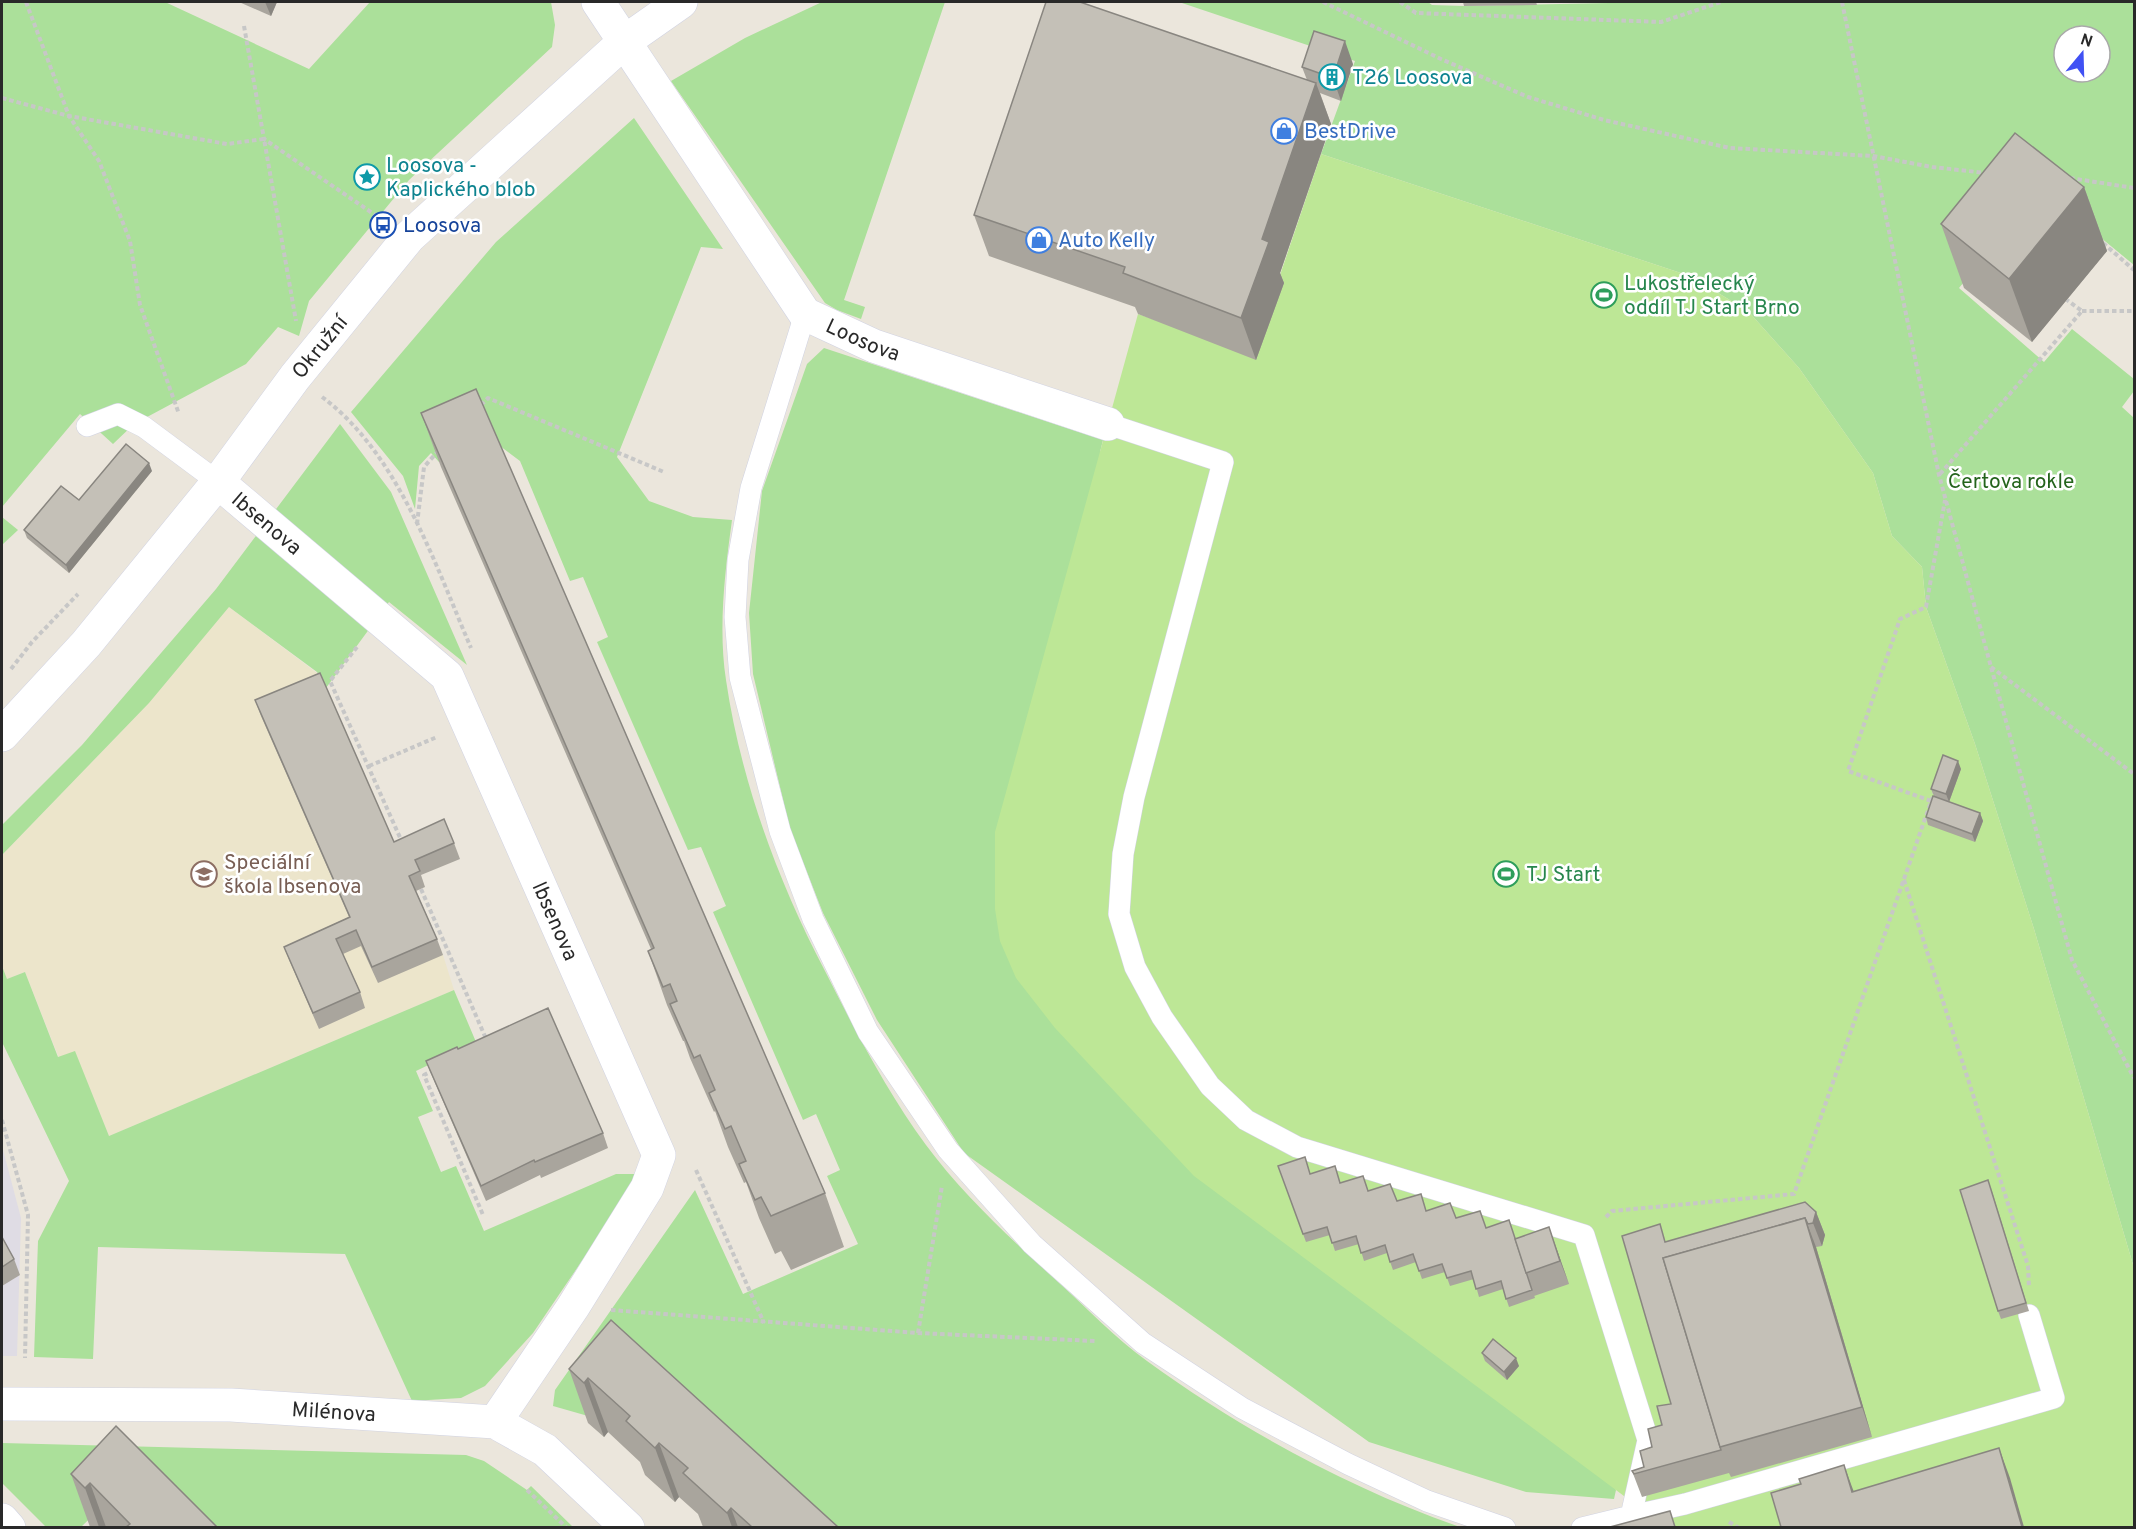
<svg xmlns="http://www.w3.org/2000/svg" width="2136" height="1529" font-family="Overpass,sans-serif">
<rect width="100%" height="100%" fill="#ebe6dc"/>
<path fill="#dfdce4" d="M2,1146l19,72 -4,138h-15z"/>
<path fill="#ece5cb" d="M229,607l88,66 126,282 11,35 -345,146 -34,-84 -16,6 -34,-86 -18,7 -5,-13v-111l147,-152z"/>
<g fill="#abe09a" fill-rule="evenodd">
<path d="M2,2h163l144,67 61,-67h181l4,23 -3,22 -143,133 -100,121 -10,35 -21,-9 -32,37 -112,60 -21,20 -33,-30 -78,93z"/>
<path d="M822,2h123l-101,298 21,7 -4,12 -24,-9 -12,-7 -154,-222 74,-43z"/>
<path d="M1179,2h249l4,3 32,1 193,-4h477v263l-67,-55 -29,-18 -79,96 85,74 28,-33 62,50v12l-12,16 12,11v850l-100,-339 -59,-185 -49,-137 -4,-40 -30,-31 -19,-63 -74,-105 -51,-57 -58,-35 -369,-122 34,-93zM2064,36h36v36h-36z"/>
<path d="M634,118l89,131 -22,-2 -84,210 32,44 44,16 39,3c-7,51 -14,108 -6,160 15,102 52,201 99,291 30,59 62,121 101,174 37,50 85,94 131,136 29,26 58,57 90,80 95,69 202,127 313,166h-640l-232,-111 -35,-10 2,-16 140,-200 48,104 115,-50 -31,-68 13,-6 -24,-56 -13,6 -90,-208 13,-6 -25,-59 -13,3 -91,-208 11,-5 -25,-60 -13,4 -50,-120 -28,-21 -53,22 -8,-9 -12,13 -4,43 -12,-33 -52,-64 145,-170z"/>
<path d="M824,348l279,92 -3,12 516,1038 -2,9 -88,-7 -157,-50 -405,-289 -87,-133 -54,-107 -33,-84 -37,-155 -4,-61 13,-122 45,-127z"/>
<path d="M340,424l51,68 76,173 -78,-63 -63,86 -9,-16 -88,-65 -80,96 -147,152v-30l80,-80 134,-156z"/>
<path d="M2,517l16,13 -16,15z"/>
<path d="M2,966l5,13 18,-7 33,85 17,-6 34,85 345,-146 22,52 -60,29 17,40 -15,6 23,55 15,-6 28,65 132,-57h20l-27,47 -76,112 -48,53 -24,12 -49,3 -67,-147 -247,-7 -5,112 -59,-2 4,-116 31,-60 -67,-139z"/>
<path d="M2,1443l464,12 18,6 43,29 4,-4 42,41h-371l-72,-47 -49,47h-35l-44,-44z"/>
</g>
<path fill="#bde796" d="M1321,154l369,122 58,35 51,57 74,105 19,63 30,31 4,40 49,137 59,185 100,339v259h-500l-6,-28 -434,-323 -139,-148 -39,-50 -16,-37 -5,-32v-77l143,-518 49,17 91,-50z"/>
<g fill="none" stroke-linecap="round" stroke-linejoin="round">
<g stroke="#d1d3e2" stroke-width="22">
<g id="lane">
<path d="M805,314l-54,174 -13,72 -3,57 5,60 40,154 33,88 55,113 80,118 84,94 111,99 99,65 106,56 79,37 78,27"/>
<path d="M1108,424l115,38 -89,335 -11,57 -4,60 16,53 27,50 48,69 36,34 51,27 287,88 64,205 -17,76 -49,12"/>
<path d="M87,426l31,-12 26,13 74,55"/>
<path d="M1631,1516l54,-12 369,-106 -25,-83"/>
</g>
</g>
<g stroke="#d1d3e2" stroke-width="34">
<g id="street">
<path id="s1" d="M598,2l207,312 69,32 234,78"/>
<path id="s2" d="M218,482l229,194 212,479 -12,33 -74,119 -78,115"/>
<path id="s3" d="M2,1404l229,1 264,17 50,28 83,78"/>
<path d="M2,1520l7,8"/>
</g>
</g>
<g stroke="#d1d3e2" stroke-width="34">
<g id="secondary">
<path id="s4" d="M2,735l84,-91 132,-162 77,-105 114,-140 215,-195 57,-40"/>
</g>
</g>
<g stroke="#c7c7c7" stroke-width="4" stroke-dasharray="4.5 3" stroke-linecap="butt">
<path d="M26,2l43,114 30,45 31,80 10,64 39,109"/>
<path d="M1323,2l118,57 87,38 76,23 126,28 143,8 59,11 54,6"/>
<path d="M1400,2l16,11 245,9 60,-20"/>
<path d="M1842,2l97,473 52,192 81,293 62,118"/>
<path d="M244,26l20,113 117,80"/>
<path d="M2,98l67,18 158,28 37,-5 32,182"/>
<path d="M2070,178l64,10"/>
<path d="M2103,243l31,27"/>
<path d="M2082,311h52"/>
<path d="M322,397c76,56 113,167 149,251"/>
<path d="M481,405l7,-7 176,74"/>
<path d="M1940,474l142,-163 -15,-11"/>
<path d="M417,524l7,-57 15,-17"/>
<path d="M357,647l-27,34 72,161"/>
<path d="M1991,667l143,107"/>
<path d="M11,669l21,-27 46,-48"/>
<path d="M369,766l68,-29"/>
<path d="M1931,801l-83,-30 52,-152 26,-12 19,-107"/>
<path d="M1904,880l124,386 1,22"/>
<path d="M421,889l66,152"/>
<path d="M434,1070l-10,5 59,140"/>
<path d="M2,1120l26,95 -3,143"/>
<path d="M696,1170l68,153"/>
<path d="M1606,1217l6,-6 182,-17 140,-401"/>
<path d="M611,1310l307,23 177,8"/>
<path d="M918,1333l24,-147"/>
<path d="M527,1490l40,38"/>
<path d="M1729,1522l10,6"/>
</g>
<use href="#lane" stroke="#fff" stroke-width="21"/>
<use href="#street" stroke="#fff" stroke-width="33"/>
<use href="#secondary" stroke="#fff" stroke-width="33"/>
</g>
<g fill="#a9a59d">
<path d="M239,2h38l-6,14z"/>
<path d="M1463,2h73l1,3 -73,1z"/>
<path d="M1353,64l-12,37 -21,-8 11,31 -51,149 4,10 -28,77 -118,-46 -3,-7 -146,-51 -15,-41 333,-135 -5,-13z"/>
<path d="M2084,187l23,64 -75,91 -68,-54 -23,-64z"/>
<path d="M421,413l404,780 19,54 -53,23 -10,-19 -6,3 -16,-36 -13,-36 -2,1 -16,-36 -13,-36 -1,1 -24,-54 -6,-17h-1l-16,-36 -19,-54 3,-2 -210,-482z"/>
<path d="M152,471l-83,102 -42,-35 -3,-8 55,-30z"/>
<path d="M255,700l139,142 60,1 6,16 -39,16 4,12 -9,4 21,48 6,16 -65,28 -17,-37 -18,8 17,38 5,16 -46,21 -29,-67 -6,-15 65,-30 -88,-201z"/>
<path d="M1961,769l-12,33 31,11 3,8 -8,21 -47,-17 -2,-8 8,-21 -3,-7z"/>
<path d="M458,1049l145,84 5,15 -67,30 -1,-3 -54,26 -54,-125 -6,-15z"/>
<path d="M1278,1166l62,17 26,1 2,7 58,20 30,7 60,20 41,12 12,34 -35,12 -1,-4 2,6 -26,9 -6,-18 -24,8 -5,-18 -24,7 -5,-14 -23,7 -6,-17 -23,8 -6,-17 -23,8 -5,-17 -24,7 -5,-16 -24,7z"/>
<path d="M1991,1188l38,123 -28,8 -3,-8z"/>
<path d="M1816,1212l9,23 -3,11 -6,1 56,190 -141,40 -2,-4 -87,24 -10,-26 12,-4 27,-63 -5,-162z"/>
<path d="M2,1237l12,22 6,16 -18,11z"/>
<path d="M611,1320l227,207h-135l-5,-13 -19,-17 -4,5 -30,-27 -5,-13 -32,-30 -4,5 -16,-14 -19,-54z"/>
<path d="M1482,1353l37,13 -12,14 -22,-19z"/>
<path d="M71,1474l146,53h-127z"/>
</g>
<g fill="#898680">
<path d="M265,2h12l-6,14z"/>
<path d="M1345,41l8,23 -12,37 -8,-23z"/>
<path d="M1316,83l15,41 -51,149 4,10 -28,77 -15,-42 21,-79z"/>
<path d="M2084,187l23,64 -75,91 -23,-63z"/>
<path d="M149,463l3,8 -83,102 -3,-8z"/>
<path d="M1958,761l3,8 -12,33 -3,-8z"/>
<path d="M1980,813l3,8 -8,21 -3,-8z"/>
<path d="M1816,1212l9,23 -3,11 -9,-23z"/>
<path d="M1805,1218l11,29 56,190 -10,-30z"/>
<path d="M1549,1227l8,23 12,34 -9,-23z"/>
<path d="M1516,1358l3,8 -12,14 -3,-8z"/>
<path d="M588,1378l20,54 -4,5 -20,-54z"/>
<path d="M659,1443l20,54 -4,5 -20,-54z"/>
<path d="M1999,1448l11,30 14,49h-2z"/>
<path d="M1844,1465l11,30 -3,-3z"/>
<path d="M90,1483l16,44h-7l-14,-39z"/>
<path d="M731,1508l7,19h-6l-5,-14z"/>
</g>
<g fill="#c4c0b7" stroke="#898680" stroke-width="1.5">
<path d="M1046,2h34l236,81 -54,156 7,3 -28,76 -118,-45 2,-6 -151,-52z"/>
<path d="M1314,31l31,10 -12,37 -31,-11z"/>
<path d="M2015,133l69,54 -75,92 -68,-55z"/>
<path d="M476,389l349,804 -54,23 -10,-19 -6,3 -16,-36 7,-3 -15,-35 -6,3 -16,-36 6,-3 -15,-35 -6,3 -24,-54 7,-3 -7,-17 -7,3 -15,-36 6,-3 -233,-535z"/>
<path d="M126,444l23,19 -83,102 -42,-35 37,-44 18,14z"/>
<path d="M320,673l74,169 50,-23 10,24 -39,17 5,11 -11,5 28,63 -65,28 -16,-37 -20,9 24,53 -47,21 -29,-66 66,-30 -95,-217z"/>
<path d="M1943,755l15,6 -12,33 -15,-5z"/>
<path d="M1933,796l47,17 -8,21 -46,-17z"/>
<path d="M548,1008l55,125 -68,29 -1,-2 -53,26 -55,-125 31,-14 1,2z"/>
<path d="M1305,1157l5,17 25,-8 5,17 23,-7 5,15 22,-7 7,17 24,-7 5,17 24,-8 6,15 24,-7 6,17 23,-8 23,70 -26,9 -5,-18 -25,8 -5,-18 -24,7 -5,-14 -23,7 -6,-17 -23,8 -5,-17 -24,8 -5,-17 -24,7 -5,-16 -24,7 -25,-68z"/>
<path d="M1988,1180l38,123 -28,8 -38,-121z"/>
<path d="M1805,1202l11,10 -3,11 -5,1 -3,-6 -142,40 58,192 -87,24 -2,-3 12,-4 -4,-16 12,-4 -4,-18 14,-4 -5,-19 14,-2 -49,-168 38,-12 5,18z"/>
<path d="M1805,1218l57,189 -142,40 -57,-189z"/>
<path d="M1549,1227l11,34 -34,12 -11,-34z"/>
<path d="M2,1237l12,22 -12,8z"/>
<path d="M611,1320l227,207h-86l-21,-19 -4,5 -44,-40 5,-5 -29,-25 -4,5 -29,-27 4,-5 -42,-38 -4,5 -15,-14z"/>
<path d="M1493,1339l23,19 -12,14 -22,-19z"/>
<path d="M116,1426l101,101h-91l4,-3 -40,-41 -5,5 -14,-14z"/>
<path d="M1999,1448l23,79h-241l-10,-34 30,-9 -2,-5 45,-14 8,27z"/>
<path d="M1670,1511l5,16h-65z"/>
</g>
<defs>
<g id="building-ring" transform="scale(1.35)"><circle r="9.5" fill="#fff" stroke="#0f9aa8" stroke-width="1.5"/><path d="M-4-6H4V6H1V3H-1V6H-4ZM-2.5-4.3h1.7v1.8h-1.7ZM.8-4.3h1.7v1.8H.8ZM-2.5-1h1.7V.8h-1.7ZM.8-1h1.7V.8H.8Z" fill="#0f9aa8"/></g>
<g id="shop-ring" transform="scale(1.35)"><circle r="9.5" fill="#fff" stroke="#3f7fe0" stroke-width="1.5"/><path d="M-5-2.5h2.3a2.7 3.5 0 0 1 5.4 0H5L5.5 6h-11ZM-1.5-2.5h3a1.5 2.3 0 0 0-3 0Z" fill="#3f7fe0"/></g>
<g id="sight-ring" transform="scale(1.35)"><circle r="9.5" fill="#fff" stroke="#0f9aa8" stroke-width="1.5"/><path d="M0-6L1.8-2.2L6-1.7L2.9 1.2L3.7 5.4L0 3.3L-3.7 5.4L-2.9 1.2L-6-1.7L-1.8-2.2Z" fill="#0f9aa8"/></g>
<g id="bus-ring" transform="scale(1.35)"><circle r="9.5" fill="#fff" stroke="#1a4fb4" stroke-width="1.5"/><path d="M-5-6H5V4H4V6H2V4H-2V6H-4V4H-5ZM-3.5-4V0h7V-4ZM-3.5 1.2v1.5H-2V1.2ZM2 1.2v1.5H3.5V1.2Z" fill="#1a4fb4"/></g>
<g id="stadium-ring" transform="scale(1.35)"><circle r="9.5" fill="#fff" stroke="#2e9e5b" stroke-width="1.5"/><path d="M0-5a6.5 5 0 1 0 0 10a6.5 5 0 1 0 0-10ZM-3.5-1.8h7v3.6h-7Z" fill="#2e9e5b"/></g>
<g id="school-ring" transform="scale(1.35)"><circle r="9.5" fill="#fff" stroke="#8d6e63" stroke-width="1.5"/><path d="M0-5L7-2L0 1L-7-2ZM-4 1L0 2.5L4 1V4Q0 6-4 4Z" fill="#8d6e63"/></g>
</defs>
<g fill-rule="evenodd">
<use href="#building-ring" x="1332" y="77"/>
<use href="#shop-ring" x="1284" y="131"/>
<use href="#sight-ring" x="367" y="177"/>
<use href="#bus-ring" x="383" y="225"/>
<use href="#shop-ring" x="1039" y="240"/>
<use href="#stadium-ring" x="1604" y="295"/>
<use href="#school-ring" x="204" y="874"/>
<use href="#stadium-ring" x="1506" y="874"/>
</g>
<g text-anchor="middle" stroke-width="5" stroke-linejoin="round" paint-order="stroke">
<g font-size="21" fill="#0d838f" stroke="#fff" text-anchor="start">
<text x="1352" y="84">T26 Loosova</text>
<text x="386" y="172">Loosova -<tspan x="386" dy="24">Kaplického blob</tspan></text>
</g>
<g font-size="21" fill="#366cbe" stroke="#fff" text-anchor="start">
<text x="1304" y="138">BestDrive</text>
<text x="1058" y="247">Auto Kelly</text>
</g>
<g font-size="21" fill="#164399" stroke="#fff" text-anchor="start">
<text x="403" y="232">Loosova</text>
</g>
<g font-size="21" fill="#27864d" stroke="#fff" text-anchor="start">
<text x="1624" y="290">Lukostřelecký<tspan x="1624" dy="24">oddíl TJ Start Brno</tspan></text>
<text x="1526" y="881">TJ Start</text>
</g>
<g font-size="21" fill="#292929" stroke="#fff">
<text dy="7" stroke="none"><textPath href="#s1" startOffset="438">Loosova</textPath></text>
<text dy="7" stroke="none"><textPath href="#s4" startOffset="502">Okružní</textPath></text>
<text dy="7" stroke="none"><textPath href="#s2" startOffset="64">Ibsenova</textPath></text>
<text dy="7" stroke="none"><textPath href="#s2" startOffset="568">Ibsenova</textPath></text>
<text dy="7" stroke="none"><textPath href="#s3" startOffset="332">Milénova</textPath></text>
</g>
<g font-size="21" fill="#24641c" stroke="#fff">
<text x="2011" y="488">Čertova rokle</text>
</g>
<g font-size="21" fill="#785e54" stroke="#fff" text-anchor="start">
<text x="224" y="869">Speciální<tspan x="224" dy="24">škola Ibsenova</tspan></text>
</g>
</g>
<rect width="2136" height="1529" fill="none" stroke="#292929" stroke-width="6"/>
<g transform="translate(2082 54) rotate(19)"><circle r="28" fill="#ffffff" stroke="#a9a9a9" stroke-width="1.5"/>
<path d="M0-4.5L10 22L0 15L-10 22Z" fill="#4051f4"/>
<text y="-9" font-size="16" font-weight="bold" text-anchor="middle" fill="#292929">N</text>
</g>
</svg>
